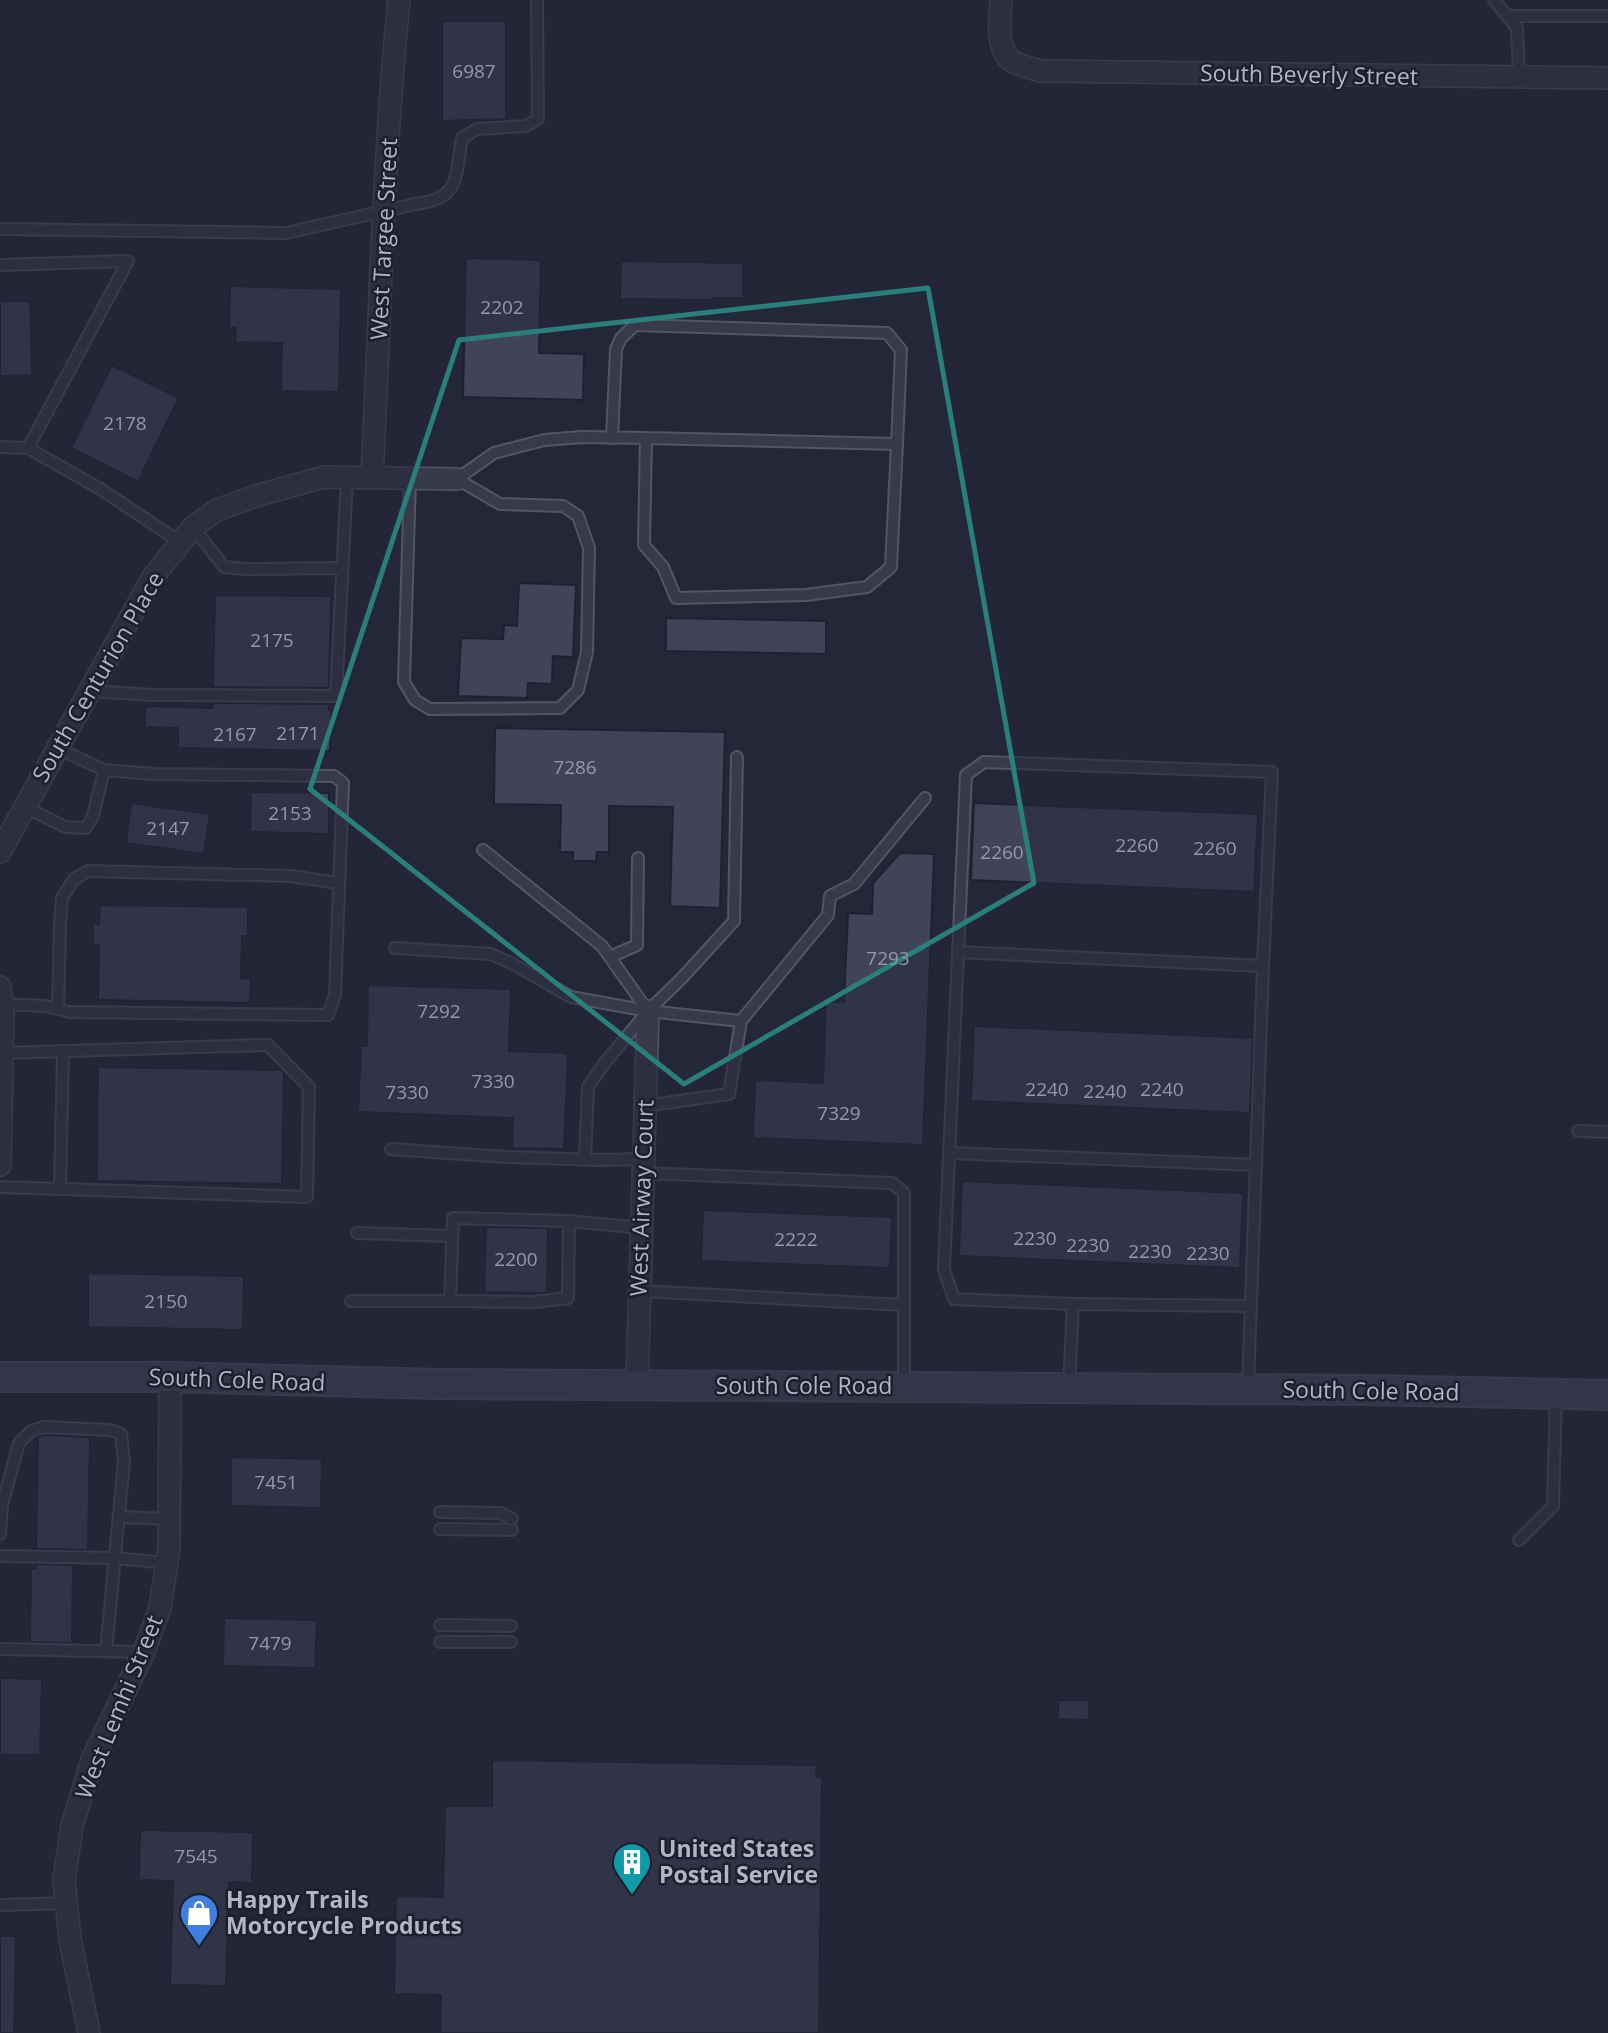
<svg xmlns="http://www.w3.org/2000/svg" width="1608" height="2033" font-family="'Open Sans',sans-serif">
<rect width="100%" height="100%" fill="#242738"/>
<g fill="#414458" stroke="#1f2130" stroke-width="2">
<path d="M442,21h64v98l-64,2z"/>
<path d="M466,258l75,2 -2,93 45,1 -1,46 -120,-3z"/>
<path d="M621,261l122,2v35h-30v2l-93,-1z"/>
<path d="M230,286l111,3 -2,103 -58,-1 1,-48 -47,-1 1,-14h-7z"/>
<path d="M0,301h30l2,74 -32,1z"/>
<path d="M112,365l67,33 -41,84 -67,-34z"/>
<path d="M519,583l57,2 -3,72 -20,-1 -1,28 -24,-1 -1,15 -69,-2 3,-58 42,1 1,-14 13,1z"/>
<path d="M215,595l116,1 -2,92 -116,-1z"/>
<path d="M666,618l160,3v33l-160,-3z"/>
<path d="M213,703l116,1v6h2l-1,41 -152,-3v-20l-33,-1v-21l68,2z"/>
<path d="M495,728l230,4 -5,176 -50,-2 3,-99 -64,-1v46h-12l-1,9h-23v-9h-13l1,-47 -67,-1z"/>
<path d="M251,792l78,1v41l-79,-2z"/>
<path d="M131,803l79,11 -6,40 -78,-11z"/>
<path d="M974,803l284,11 -4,78 -283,-12z"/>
<path d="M900,853l34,1 -11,291 -170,-7 2,-58 68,3 3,-81h18l4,-89 24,1 1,-31z"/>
<path d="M100,905l148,2v29h-6l-1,42 10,1 -1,24 -152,-3 1,-55h-6v-21h6z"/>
<path d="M368,985l143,4 -2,62 59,2 -4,96 -52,-1 1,-30 -155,-6 3,-66h6z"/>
<path d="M974,1026l279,12 -3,75 -279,-12z"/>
<path d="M98,1067l184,3 2,3 -2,111 -185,-3z"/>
<path d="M962,1181l281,12 -3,75 -281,-12z"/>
<path d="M703,1210l189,7 -2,51 -189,-7z"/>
<path d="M486,1227l62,1 -1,65 -63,-1z"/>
<path d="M88,1273l156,3 -1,54 -155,-3z"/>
<path d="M44,1435l46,2 -2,113 -52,-1 2,-112z"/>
<path d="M231,1457l91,2 -1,49 -90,-2z"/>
<path d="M36,1564l37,1 -1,78 -42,-1 1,-74h5z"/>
<path d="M224,1618l93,2 -2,48 -92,-2z"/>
<path d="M0,1678l42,1 -2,76h-40z"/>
<path d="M1058,1700h31v20l-31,-1z"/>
<path d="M492,1760l325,5 -1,12h6l-3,256h-379l1,-38 -47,-1 2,-98 47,1 2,-91h47z"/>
<path d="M140,1830l113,2 -1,51 -23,-1 -3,104 -56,-1 3,-104 -34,-1z"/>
<path d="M0,1936h16l-2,97h-14z"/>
</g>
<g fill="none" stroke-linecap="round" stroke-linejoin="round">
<g stroke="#535464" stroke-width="14">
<g id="service">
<path d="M1494,0l23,28 2,49"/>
<path d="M1507,16h101"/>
<path d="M0,229l286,4 129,-29c46,-5 40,-27 47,-66l15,-9 49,-3 12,-7 -1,-119"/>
<path d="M0,265l128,-4 -100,187"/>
<path d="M612,438l4,-89 5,-11 14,-13 252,8 14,17 -4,94"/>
<path d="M0,447l28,1 74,42 78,52"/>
<path d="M410,478l-6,204 11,18 15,9 130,-1 18,-18 9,-38 2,-104 -11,-32 -15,-10 -63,-2 -43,-25 37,-26 50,-13 38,-3 64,1 251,6 -6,123 -24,20 -61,8 -130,3 -13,-31 -19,-22 2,-107"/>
<path d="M193,527l31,40 22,2 96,-1"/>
<path d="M90,691l63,4 183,1 11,-218"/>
<path d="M25,807l40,20 21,1 7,-12 11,-46"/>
<path d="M483,850l119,96 46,65"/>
<path d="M395,948l96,6 22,10 58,33 77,14 93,10"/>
<path d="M958,952l305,14"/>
<path d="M610,957l27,-12 1,-87"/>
<path d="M0,1004l46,2 24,6 258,3 7,-20 8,-212 -9,-7 -180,-2 -50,-4 -47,-22"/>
<path d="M58,1009l2,-84 2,-27 12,-19 14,-8 202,5 49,7"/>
<path d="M645,1106l84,-12 12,-73 87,-106 2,-19 24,-12 71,-86"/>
<path d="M1578,1131l30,1"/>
<path d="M391,1149l115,8 92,3 46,-1"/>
<path d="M950,1153l306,12"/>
<path d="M585,1159l3,-72 15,-22 45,-54 34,-33 52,-57 3,-164"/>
<path d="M643,1173l249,10 12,10v193"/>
<path d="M0,1187l307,10 2,-110 -41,-42 -266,8"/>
<path d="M60,1189l3,-138"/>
<path d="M569,1221l-1,77 -34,4 -84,-1 3,-83 116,3 72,7"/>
<path d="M357,1233l94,3"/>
<path d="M640,1291l264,14"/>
<path d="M351,1301h99"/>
<path d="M1073,1304l178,2"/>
<path d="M1069,1386l4,-82 -119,-5 -10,-30 22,-494 18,-13 288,10 -9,194 -15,421"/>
<path d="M440,1512l61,1 11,6"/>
<path d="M119,1517l50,2"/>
<path d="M440,1529l72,1"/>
<path d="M0,1534l2,-29 17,-62 12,-12 13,-4 66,3 11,4 3,27 -18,190"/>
<path d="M1519,1540l34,-34 3,-112"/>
<path d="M0,1556l115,2 51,5"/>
<path d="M440,1625l71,1"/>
<path d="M440,1642h71"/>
<path d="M0,1649l144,3"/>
<path d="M0,1905l67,-2"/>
</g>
</g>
<g stroke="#535464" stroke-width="24">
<g id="minor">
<path d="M1001,0c-1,18 -6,48 11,61 7,5 20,7 28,10l568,7"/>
<path d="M372,478c8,-159 11,-319 27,-478"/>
<path d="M0,852l153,-275 40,-50 24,-17 42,-15 65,-18 133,2"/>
<path d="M0,987l3,21 -3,157"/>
<path d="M637,1386l11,-375"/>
<path d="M89,2033l-19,-94 -6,-59 8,-54 20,-66 52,-108 16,-44 9,-60 1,-171"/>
</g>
</g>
<g stroke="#535464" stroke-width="32">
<path id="secondary" d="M0,1377h170l270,7 927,6 241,5"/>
</g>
<use href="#service" stroke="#383a49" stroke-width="10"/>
<use href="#minor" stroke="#383a49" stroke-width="21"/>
<use href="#secondary" stroke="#46485c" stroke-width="28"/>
</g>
<path d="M0 0H1608V2033H0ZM928,288l106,595 -350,201 -374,-295 149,-449z" fill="#242738" fill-opacity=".55" fill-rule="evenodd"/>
<path fill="none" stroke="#287f7b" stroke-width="5" stroke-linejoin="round" d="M928,288l106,595 -350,201 -374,-295 149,-449z"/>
<defs>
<g id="building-pin" transform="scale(2.0125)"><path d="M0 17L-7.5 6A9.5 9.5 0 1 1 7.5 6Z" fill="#0f9aa8" stroke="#1d1f2e"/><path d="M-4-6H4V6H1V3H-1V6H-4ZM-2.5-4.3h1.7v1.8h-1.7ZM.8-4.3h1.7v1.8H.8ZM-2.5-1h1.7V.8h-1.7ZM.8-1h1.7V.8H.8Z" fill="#fff"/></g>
<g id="shop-pin" transform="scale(2.0125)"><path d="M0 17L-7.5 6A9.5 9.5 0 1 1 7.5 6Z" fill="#3f7fe0" stroke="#1d1f2e"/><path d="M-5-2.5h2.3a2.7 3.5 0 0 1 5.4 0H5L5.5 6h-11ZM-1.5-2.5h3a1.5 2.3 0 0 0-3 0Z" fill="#fff"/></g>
</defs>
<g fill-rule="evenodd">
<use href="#building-pin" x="632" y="1862"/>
<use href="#shop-pin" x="199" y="1913"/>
</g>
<g text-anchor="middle" stroke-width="5" stroke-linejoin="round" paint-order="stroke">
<g font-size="19" fill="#9698aa">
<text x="474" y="78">6987</text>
<text x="502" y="314">2202</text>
<text x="125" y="430">2178</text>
<text x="272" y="647">2175</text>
<text x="298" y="740">2171</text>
<text x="235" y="741">2167</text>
<text x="575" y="774">7286</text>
<text x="290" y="820">2153</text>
<text x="168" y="835">2147</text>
<text x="1137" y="852">2260</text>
<text x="1215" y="855">2260</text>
<text x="1002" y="859">2260</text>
<text x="888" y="965">7293</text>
<text x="439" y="1018">7292</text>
<text x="493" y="1088">7330</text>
<text x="1047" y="1096">2240</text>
<text x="1162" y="1096">2240</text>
<text x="1105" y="1098">2240</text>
<text x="407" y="1099">7330</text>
<text x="839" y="1120">7329</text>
<text x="1035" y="1245">2230</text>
<text x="796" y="1246">2222</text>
<text x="1088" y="1252">2230</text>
<text x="1150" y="1258">2230</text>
<text x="1208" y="1260">2230</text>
<text x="516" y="1266">2200</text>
<text x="166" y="1308">2150</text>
<text x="276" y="1489">7451</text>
<text x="270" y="1650">7479</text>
<text x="196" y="1863">7545</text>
</g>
<g font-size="23" fill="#b3b4c5" stroke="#1d1f2e">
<text transform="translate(1309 75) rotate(1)" y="8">South Beverly Street</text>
<text transform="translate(384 239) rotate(-87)" y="8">West Targee Street</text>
<text transform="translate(98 677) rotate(-60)" y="8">South Centurion Place</text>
<text transform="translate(642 1198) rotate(-88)" y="8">West Airway Court</text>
<text transform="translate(237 1380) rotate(2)" y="8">South Cole Road</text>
<text x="804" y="1394">South Cole Road</text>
<text transform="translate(1371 1391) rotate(1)" y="8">South Cole Road</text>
<text transform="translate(119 1707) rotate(-68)" y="8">West Lemhi Street</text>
</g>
<g font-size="23" font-weight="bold" fill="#b3b4c5" stroke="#1d1f2e" text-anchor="start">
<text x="659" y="1857">United States<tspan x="659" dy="26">Postal Service</tspan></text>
<text x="226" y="1908">Happy Trails<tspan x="226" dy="26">Motorcycle Products</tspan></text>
</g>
</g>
</svg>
